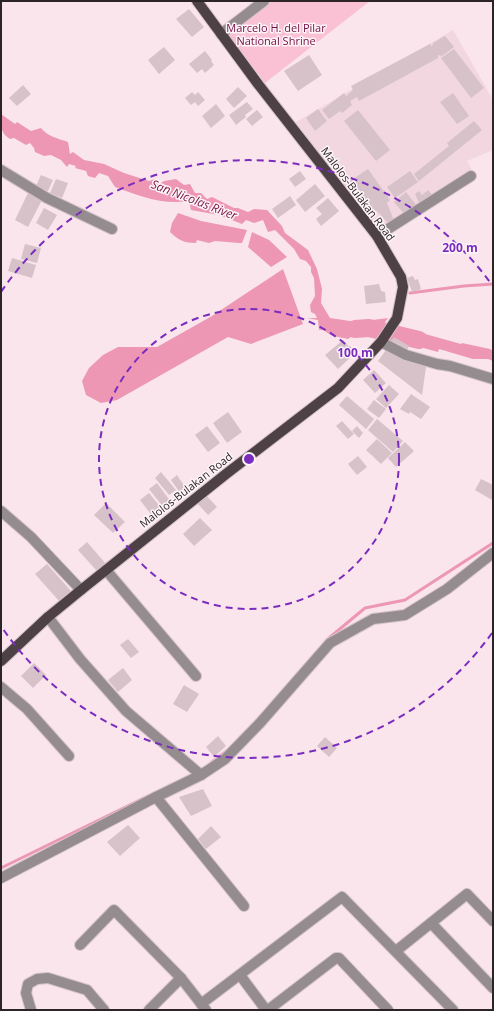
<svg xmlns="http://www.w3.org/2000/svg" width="494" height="1011" font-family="'Open Sans',sans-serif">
<rect width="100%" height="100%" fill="#f9e5eb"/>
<path fill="#f3d7e0" d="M453,30l40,70v50l-26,11 7,13 -93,59 -85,-111z"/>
<path fill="#fac1d4" d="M270,1h100l-105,82 -39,-51z"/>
<g fill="#ed97b5">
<path d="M1,114l14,10 2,-2 14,9 10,-3c6,8 18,11 27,14l2,12 3,-2 11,8 20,4 20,9 25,8 6,-2 4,5 5,-3 12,-2 8,6 6,-1 5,9h6l6,6 5,-2 22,11h4l10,4 6,-3 13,1 15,16 3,7 23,17 9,19 5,20 -1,14 9,15 20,3 5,4 10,-4 23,-3 -10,14 -9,4 -5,-3 -9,1 -7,5c-8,-2 -18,-2 -24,-9h-5l-1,-10 -11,-2h10l-2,-4 -4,-2 -1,-7 5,-9 -1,-18 -3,-6v-5l-5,-6 -6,-2 -6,-10 -19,-19 -7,2 -5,-12 -9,3 -8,-3 -4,4 -23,-9 -28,-5 -2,-9c-28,4 -49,-5 -74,-14l-7,-11 -9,-3 -4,5 -7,-2 -2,-5 -11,-3 1,-2 -7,-2 -2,3 -6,-7 -10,-5 -7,1 -9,-4 -1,-4 -4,-5 -4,2 -12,-7 -4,1c-10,-6 -9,-14 -9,-25z"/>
<path d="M178,213l23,8 46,9 -5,13h-3l-24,-2 -6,2 -12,-3 -1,3c-12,0 -18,-3 -26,-11l2,-9z"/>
<path d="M252,232l17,8 18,17 -16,10 -23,-20z"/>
<path d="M283,269l20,55 -52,20 -23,-7 -111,63 -16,3 -15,-8 -4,-14 7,-13 14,-13 15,-8h39l55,-31z"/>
<path d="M400,327l61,17 1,-1 28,6 3,2v10l-5,-2h-15l-34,-10 -1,3 -29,-8 -15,-8z"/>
</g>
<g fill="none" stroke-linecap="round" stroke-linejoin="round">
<g stroke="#ed97b5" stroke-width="3">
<path d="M410,293l54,-7 29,-2"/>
<path d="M329,638l36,-30 40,-8 88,-57"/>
<path d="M212,762l16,-12"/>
<path d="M1,868l153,-75"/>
</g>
<path stroke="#ed97b5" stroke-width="18" d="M355,329l14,-1 50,12"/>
</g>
<g fill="#d6c2c8">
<path d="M189,9l15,18 -12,10 -16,-18z"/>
<path d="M445,36l9,11 -12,9 -4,-1v3l-79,43 -2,-4 -7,4 2,4 -10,8 -2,-2 -11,8 -7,-9 22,-17 2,3 7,-6 -2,-4 79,-42 2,3 1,-4z"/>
<path d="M164,47l11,13 -16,14 -11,-14z"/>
<path d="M454,49l30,39 -13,10 -30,-40z"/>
<path d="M205,51l7,9 -1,1 3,4 -9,8 -3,-4 -5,4 -8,-9z"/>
<path d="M309,55l13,20 -24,16 -14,-20z"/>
<path d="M23,85l8,9 -14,12 -8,-8z"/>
<path d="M238,87l9,9 -13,12 -8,-9z"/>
<path d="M192,92l3,3 3,-3 7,8 -7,6 -3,-4 -4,3 -6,-7z"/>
<path d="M453,93l16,23 -12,8 -17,-22z"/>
<path d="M247,102l6,7 -8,6 1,2 -10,8 -7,-10z"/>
<path d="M216,104l9,12 -14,12 -9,-12z"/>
<path d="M318,109l9,12 -12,10 -9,-13z"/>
<path d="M257,110l6,7 -11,9 -6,-7z"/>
<path d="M358,110l32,40 -14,11 -32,-40z"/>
<path d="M474,121l8,9 -63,51 -5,-7 35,-28 -2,-3z"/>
<path d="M368,169l22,31 -3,3 7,18 -5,3 -13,-14 -3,3 -23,-32z"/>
<path d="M300,171l6,8 -11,8 -6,-8z"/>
<path d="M410,171l8,11 -23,16 -8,-11z"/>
<path d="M41,175l12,5 -5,11 -12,-5z"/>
<path d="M56,179l12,4 -6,15 -12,-5z"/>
<path d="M315,184l10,12 -20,16 -9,-12z"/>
<path d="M428,190l6,7 -14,8 -5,-11 4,-3 3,4z"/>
<path d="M406,192l11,14 -12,9 -11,-13z"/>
<path d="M28,193l14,7 -14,27 -13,-7z"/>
<path d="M290,196l6,9 -18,13 -6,-9z"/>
<path d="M328,198l11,13 -18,15 -5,-7 6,-5 -6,-6z"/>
<path d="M44,208l13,7 -9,15 -12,-7z"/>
<path d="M25,244l16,4 -4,15 -16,-4z"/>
<path d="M12,258l24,7 -4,13 -24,-7z"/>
<path d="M413,276l2,4 3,-1 3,10 -9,3 -5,-14z"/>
<path d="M379,284l2,7 4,1 1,10 -20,2 -2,-18z"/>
<path d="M394,337l15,9 -4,8 -17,-9z"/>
<path d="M343,340l12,13 -17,16 -13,-14z"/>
<path d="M388,347l38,20 -4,28 -44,-34z"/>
<path d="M374,370l12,13 -11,10 -12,-13z"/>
<path d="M389,385l10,9 -13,14 -10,-9z"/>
<path d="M411,394l19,13 -9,12 -11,-7 -1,2 -9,-5z"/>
<path d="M347,396l27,23 -8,10 -27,-24z"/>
<path d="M374,400l12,9 -7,9 -12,-9z"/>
<path d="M228,412l14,20 -15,11 -14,-20z"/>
<path d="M377,419l26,22 -10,11 -25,-22z"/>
<path d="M342,421l12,13 -6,5 -12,-13z"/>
<path d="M207,426l13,17 -12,9 -13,-17z"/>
<path d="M357,426l6,7 -4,5 -7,-7z"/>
<path d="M377,439l15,14 -11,11 -15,-14z"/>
<path d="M405,442l9,9 -18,16 -8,-9z"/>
<path d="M358,456l9,11 -10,8 -9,-11z"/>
<path d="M161,472l15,18 -7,5 -14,-17z"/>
<path d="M177,475l10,15 -6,4 -10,-14z"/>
<path d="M481,479l12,6 -1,15 -17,-10z"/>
<path d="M157,483l14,19 -7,6 -15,-19z"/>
<path d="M149,493l13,16 -9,8 -13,-17z"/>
<path d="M206,495l11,12 -9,8 -11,-12z"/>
<path d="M106,503l19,19 -12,11 -19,-18z"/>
<path d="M200,518l12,12 -18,16 -11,-12z"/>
<path d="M87,542l19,22 -9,7 -19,-21z"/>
<path d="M47,564l24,27 -12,10 -24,-27z"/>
<path d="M128,639l11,13 -8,6 -11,-13z"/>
<path d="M34,663l12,12 -13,13 -12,-12z"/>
<path d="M123,668l9,12 -14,12 -10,-12z"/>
<path d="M184,685l15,9 -12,18 -14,-8z"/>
<path d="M218,736l8,10 -12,11 -8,-10z"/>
<path d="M325,737l12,11 -8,9 -12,-11z"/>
<path d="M203,789l9,17 -21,10 -12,-19z"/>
<path d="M128,825l12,13 -20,18 -13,-14z"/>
<path d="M211,826l10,11 -15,12 -8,-10z"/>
</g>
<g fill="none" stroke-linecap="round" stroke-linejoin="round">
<g stroke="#d4c2c8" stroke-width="12">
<g id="minor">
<path d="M221,34l43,-33"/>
<path d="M1,170l46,28 65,31"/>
<path d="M377,236l94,-60"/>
<path d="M381,342l25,13 31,9 13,2 43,13"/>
<path d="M1,511l30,26 50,53"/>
<path d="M106,570l90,106"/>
<path d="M48,617l32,42 46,52 75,64"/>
<path d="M1,687l26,22 42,47"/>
<path d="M156,797l88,109"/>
<path d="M1,878l155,-81 45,-22 24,-16 35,-36 70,-80 43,-24 32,-4 42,-26 46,-36"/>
<path d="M431,923l62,65"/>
<path d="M80,945l34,-35 67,68 25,32"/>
<path d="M396,951l71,-57 26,27"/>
<path d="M240,975l26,35"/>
<path d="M201,1004l141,-107 111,113"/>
<path d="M31,1010l-5,-17 2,-9 9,-5 11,-1 39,12 17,20"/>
<path d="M149,1010l32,-32"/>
<path d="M268,1010l68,-52h3l49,52"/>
</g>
</g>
<g stroke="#d4c2c8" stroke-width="12">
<path id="major" d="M1,661l47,-44 33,-27 145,-116 112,-86 43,-46 16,-24 6,-31 -2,-10 -24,-41 -119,-152 -61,-83"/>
</g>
<use href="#minor" stroke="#948c8f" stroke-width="10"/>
<use href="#major" stroke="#4e4145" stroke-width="10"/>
</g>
<g fill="none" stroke="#7b2cbf" stroke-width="2" stroke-dasharray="7 5">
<circle cx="249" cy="459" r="150"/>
<path d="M492 633A299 299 0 0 1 1 626M1 292A299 299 0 0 1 492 285"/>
</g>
<g text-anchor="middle" stroke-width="3" stroke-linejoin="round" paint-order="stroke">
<g font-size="11" fill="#740e41" stroke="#fef5f8">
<text x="276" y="32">Marcelo H. del Pilar<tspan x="276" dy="13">National Shrine</tspan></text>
</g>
<g font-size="11" fill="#2c2427" stroke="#fef5f8">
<text transform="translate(358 194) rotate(53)" y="4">Malolos-Bulakan Road</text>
<text transform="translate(186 490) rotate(-38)" y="4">Malolos-Bulakan Road</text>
</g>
<g font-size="12" font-style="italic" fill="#7d1948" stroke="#fef5f8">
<text transform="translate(194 200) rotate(21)" y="4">San Nicolas River</text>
</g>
</g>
<circle cx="249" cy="459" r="6" fill="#7b2cbf" stroke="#fef5f8" stroke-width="2"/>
<g font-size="12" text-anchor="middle" font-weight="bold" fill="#7b2cbf" stroke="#fef5f8" stroke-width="3" stroke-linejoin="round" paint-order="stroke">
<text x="460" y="252">200 m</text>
<text x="355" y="357">100 m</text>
</g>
<rect width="494" height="1011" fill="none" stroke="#2c2427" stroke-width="4"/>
</svg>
